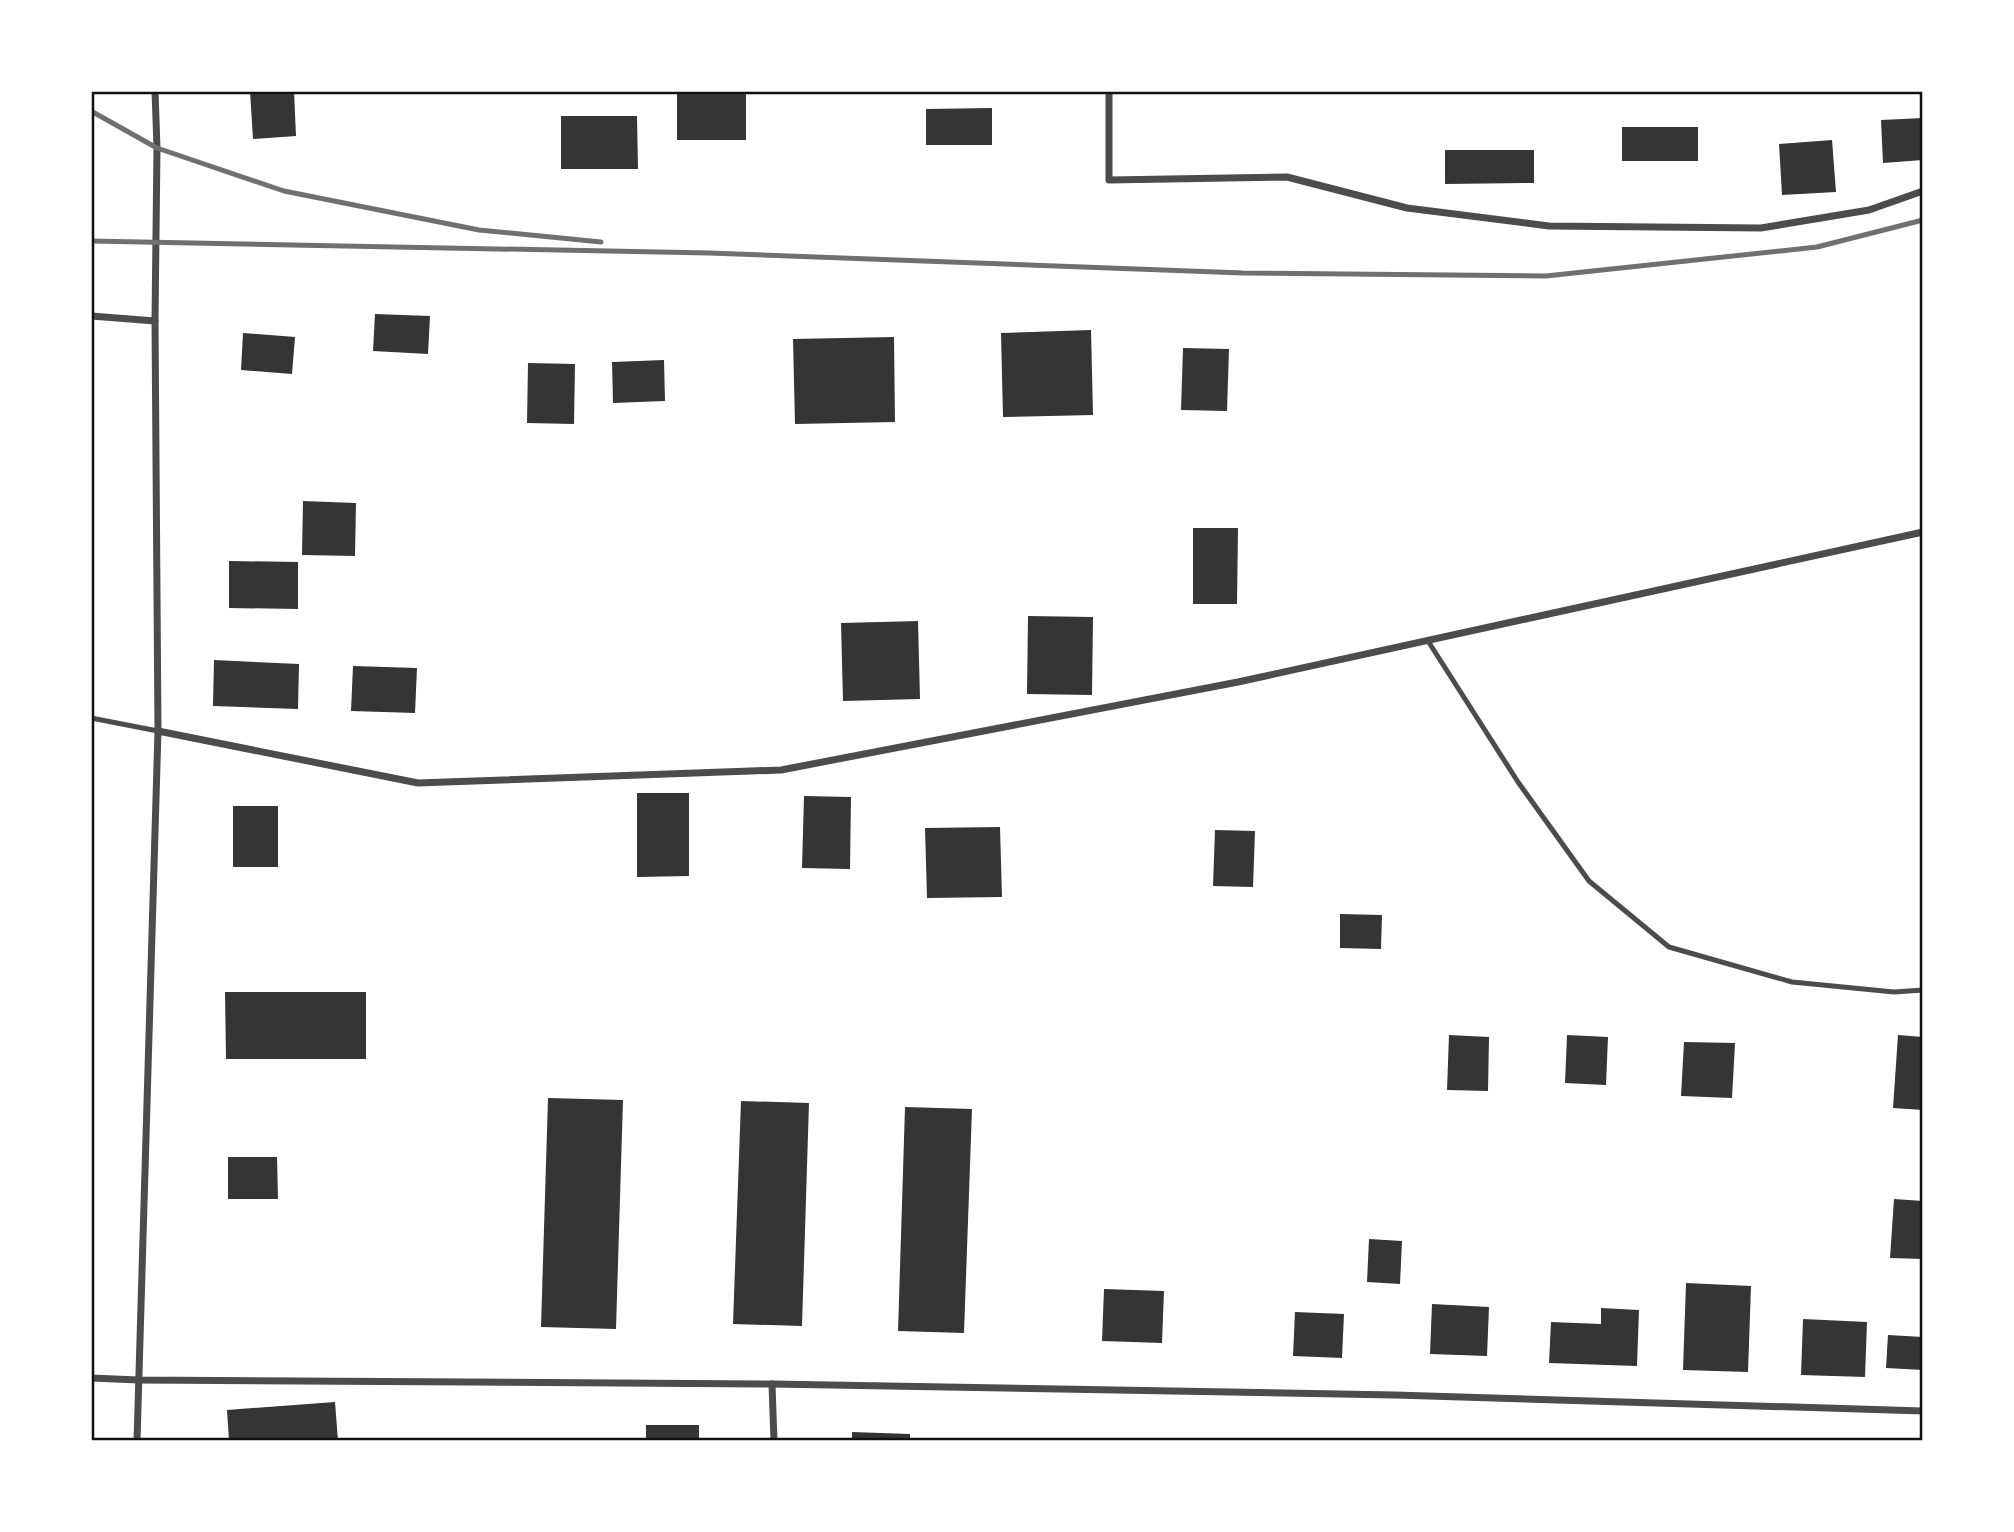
<svg xmlns="http://www.w3.org/2000/svg" width="2014" height="1532" font-family="'Open Sans',sans-serif">
<rect width="100%" height="100%" fill="#fff"/>
<g fill="#353535">
<path d="M250,91h44l2,45 -43,3z"/>
<rect x="677" y="91" width="69" height="49"/>
<path d="M992,108v37h-66v-36z"/>
<path d="M561,116h76l1,53h-77z"/>
<path d="M1923,118v42l-40,3 -2,-43z"/>
<rect x="1622" y="127" width="76" height="34"/>
<path d="M1832,140l4,52 -54,3 -3,-51z"/>
<path d="M1445,150h89v33l-89,1z"/>
<path d="M375,314l55,2 -2,38 -55,-3z"/>
<path d="M1091,330l2,85 -90,2 -2,-84z"/>
<path d="M243,333l52,4 -3,37 -51,-4z"/>
<path d="M894,337l1,85 -100,2 -2,-85z"/>
<path d="M1183,348l46,1 -2,62 -46,-1z"/>
<path d="M664,360l1,41 -52,2 -1,-41z"/>
<path d="M528,363l47,1 -1,60 -47,-1z"/>
<path d="M303,501l53,2 -1,53 -53,-1z"/>
<path d="M1193,528h45l-1,76h-44z"/>
<path d="M229,561l69,1v47l-69,-1z"/>
<path d="M1028,616l65,1 -1,78 -65,-1z"/>
<path d="M918,621l2,78 -77,2 -2,-78z"/>
<path d="M214,660l85,4 -1,45 -85,-3z"/>
<path d="M353,666l64,2 -2,45 -64,-2z"/>
<path d="M637,793h52v83l-52,1z"/>
<path d="M804,796l47,1 -1,72 -48,-1z"/>
<rect x="233" y="806" width="45" height="61"/>
<path d="M1000,827l2,70 -75,1 -2,-70z"/>
<path d="M1215,830l40,1 -2,56 -40,-1z"/>
<path d="M1340,914l42,1 -1,34 -41,-1z"/>
<path d="M225,992h141v67h-140z"/>
<path d="M1449,1035l40,2 -1,54 -41,-1z"/>
<path d="M1567,1035l41,2 -2,48 -41,-2z"/>
<path d="M1898,1035l25,2v73l-30,-2z"/>
<path d="M1684,1042l51,1 -3,55 -51,-2z"/>
<path d="M548,1098l75,2 -7,229 -75,-2z"/>
<path d="M741,1101l68,2 -7,223 -69,-2z"/>
<path d="M905,1107l67,2 -8,224 -66,-2z"/>
<path d="M228,1157h49l1,42h-50z"/>
<path d="M1894,1199l29,2v58l-33,-1z"/>
<path d="M1369,1239l33,2 -2,43 -33,-2z"/>
<path d="M1686,1283l65,3 -3,86 -65,-2z"/>
<path d="M1104,1289l60,2 -2,52 -60,-2z"/>
<path d="M1432,1304l57,3 -2,49 -57,-2z"/>
<path d="M1601,1308l38,2 -2,56 -88,-3 2,-41 50,2z"/>
<path d="M1295,1312l49,2 -2,44 -49,-2z"/>
<path d="M1803,1319l64,3 -2,55 -64,-2z"/>
<path d="M1888,1335l35,2v33l-37,-2z"/>
<path d="M335,1402l3,39h-109l-2,-31z"/>
<rect x="646" y="1425" width="53" height="16"/>
<path d="M852,1432l58,2v7h-58z"/>
</g>
<g fill="none" stroke-linecap="round" stroke-linejoin="round">
<g stroke="#4c4c4c" stroke-width="5">
<path d="M1428,641l90,141 71,99 80,66 123,35 102,10 29,-2"/>
<path d="M91,718l67,13"/>
</g>
<g stroke="#4c4c4c" stroke-width="7">
<path d="M1109,91v89l178,-3 120,31 142,18 212,2 108,-18 54,-19"/>
<path d="M91,316l64,5"/>
<path d="M158,731l260,52 363,-13 457,-88 685,-150"/>
<path d="M91,1378l48,2 633,4 623,11 528,16"/>
<path d="M772,1384l2,57"/>
<path d="M137,1441l21,-710 -3,-410 2,-173 -2,-57"/>
</g>
<g stroke="#707070" stroke-width="5">
<path d="M91,111l66,37 127,43 195,39 122,12"/>
<path d="M91,241l618,12 534,20 303,3 271,-29 106,-27"/>
</g>
</g>
<rect width="2014" height="1532" fill="none" stroke="#ffffff" stroke-width="186"/>
<rect x="93" y="93" width="1828" height="1346" fill="none" stroke="#111" stroke-width="2.5"/>
</svg>
